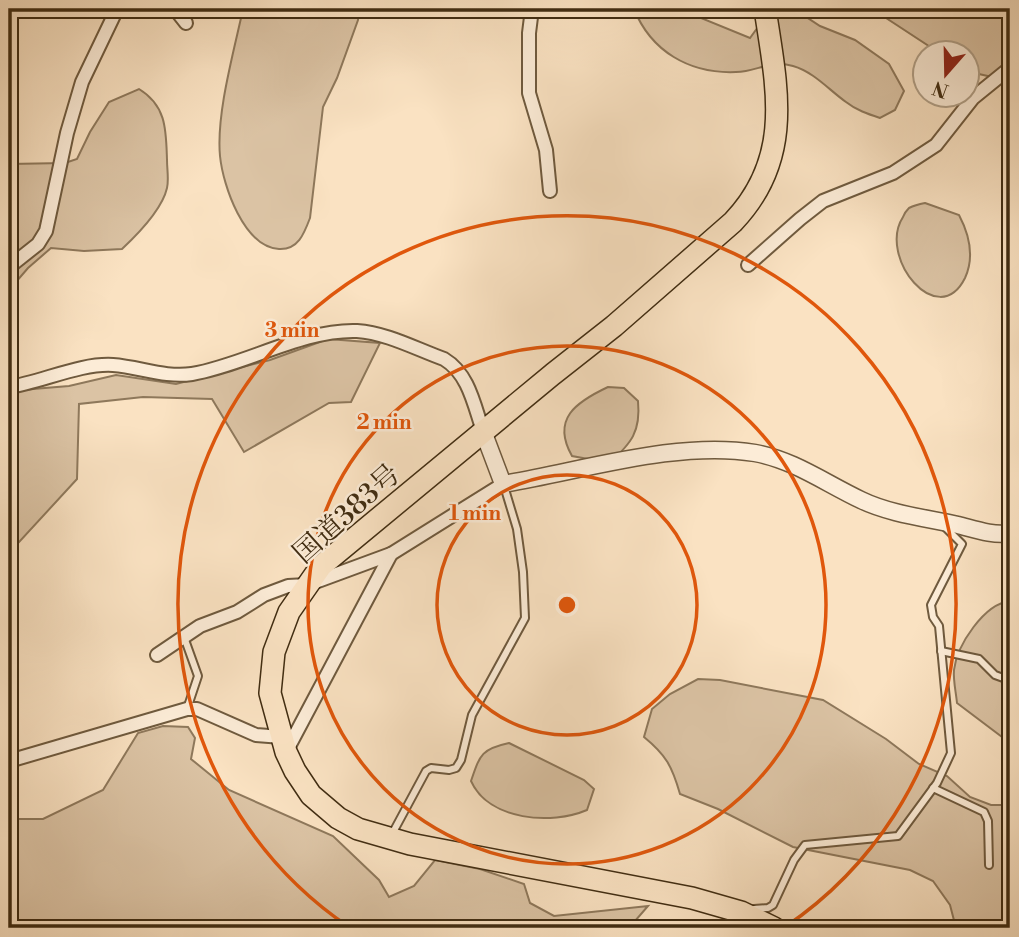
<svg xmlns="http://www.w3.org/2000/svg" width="1019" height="937" font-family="'Libre Bodoni','Noto Serif JP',serif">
<rect width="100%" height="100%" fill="#fae2c2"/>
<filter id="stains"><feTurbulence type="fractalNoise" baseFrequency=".00286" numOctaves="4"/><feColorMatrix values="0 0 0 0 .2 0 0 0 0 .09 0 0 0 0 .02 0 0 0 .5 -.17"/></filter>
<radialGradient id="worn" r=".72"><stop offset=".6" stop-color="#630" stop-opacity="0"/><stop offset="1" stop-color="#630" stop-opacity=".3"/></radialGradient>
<g fill="#dbc3a4" stroke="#8e785b" stroke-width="2">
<path d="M243,9h116l-1,11 -21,58 -14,29 -13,111c-6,16 -12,32 -31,31 -35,-2 -56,-63 -59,-93 -4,-42 14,-105 23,-147z"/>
<path d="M634,9h57l5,7 54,22 21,-29h23l26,17 35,14 34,24 15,27 -9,19 -15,8c-12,-4 -24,-8 -34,-16 -17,-12 -32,-30 -53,-36 -23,-7 -36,6 -57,6 -47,2 -85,-21 -102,-63z"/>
<path d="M875,9h135v72l-40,-9 -3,-2v-18h-29l-55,-36z"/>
<path d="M139,89c28,17 27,42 28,71 0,9 2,20 0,28 -5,22 -29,46 -45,61l-38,2 -33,-3 -23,20 -12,14h-7v-118l56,-1 12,-4 13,-27 19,-30z"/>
<path d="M925,203l34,12c10,19 16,41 6,63 -27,54 -88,-21 -62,-61 1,-3 4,-7 6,-9 4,-2 11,-4 16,-5z"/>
<path d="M328,339l52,4 -29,59 -22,1 -85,49 -32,-53 -69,-2 -64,7 -2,75 -68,74v-162l60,-5 47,-11 60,9 94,-24z"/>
<path d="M608,387l16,1 14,13c3,31 -7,42 -28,62l-38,-7c-21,-37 4,-54 36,-69z"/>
<path d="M1010,601v142l-53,-40c-1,-11 -4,-23 -3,-33 3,-25 30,-66 56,-69z"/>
<path d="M698,679l22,1 103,20 63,39 33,25 28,12 23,21 21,8h19v123h-54l-6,-23 -17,-24 -23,-11 -117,-23 -75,-38 -38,-15c-8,-28 -14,-39 -36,-57l8,-28 18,-15z"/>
<path d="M163,726l25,1 7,11 -4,21 38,31 104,46 46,44 10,17 25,-11 21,-26 45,9 44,15 6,19 24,13 94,-10 -19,22h-620v-109h34l60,-29 35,-57z"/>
<path d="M509,743l75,37 10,9 -7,21c-35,15 -98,11 -116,-29 9,-26 10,-32 38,-38z"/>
</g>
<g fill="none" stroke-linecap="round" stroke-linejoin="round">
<g stroke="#6f5a3e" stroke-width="10">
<g id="service">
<path d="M184,637l14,39 -11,33"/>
<path d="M941,651l38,8 16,16 11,4"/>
<path d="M933,788l51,24 4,9 1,44"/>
<path d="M391,836l35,-65 5,-3 18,2 7,-2 5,-8 11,-45 53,-97 -2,-46 -6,-43 -13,-43"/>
<path d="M754,909l14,-1 5,-3 21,-45 11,-15 93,-9 39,-53 14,-30 -12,-127 -6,-9 -2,-12 31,-61 -17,-17"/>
</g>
</g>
<g stroke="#6f5a3e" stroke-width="16">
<g id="minor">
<path d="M175,9l11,14"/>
<path d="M532,9l-3,24v60l17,57 4,41"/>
<path d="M748,265l52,-46 23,-18 70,-28 43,-28 37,-47 37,-30"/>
<path d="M9,267l29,-23 8,-13 21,-98 15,-51 35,-73"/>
<path d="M9,387c33,-5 71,-24 104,-22 27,2 52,13 79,9 53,-9 111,-45 165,-43 30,2 59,18 87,28 25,15 30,46 39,72"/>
<path d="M157,655l43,-29 37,-14 27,-17 24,-9 19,-1 84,-31 112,-70"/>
<path d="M286,752l105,-198"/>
<path d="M9,761l178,-52h10l59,26 26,2"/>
</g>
</g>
<g stroke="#6f5a3e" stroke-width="19">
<path id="tertiary" d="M483,431l20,53c79,-13 174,-44 252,-31 39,7 70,30 106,47 29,14 65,18 97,25 16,4 35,11 52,8"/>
</g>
<g stroke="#412d12" stroke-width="24">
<path id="trunk" d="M765,9c12,79 29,149 -32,213l-119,104 -61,48 -232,192 -32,46 -15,40 -4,41 16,59 9,19 16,24 27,23 20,11 52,15 282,54 49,14 33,16"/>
</g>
<use href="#service" stroke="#fcecd7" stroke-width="6"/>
<use href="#minor" stroke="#fcecd7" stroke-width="12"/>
<use href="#tertiary" stroke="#fcecd7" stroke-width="16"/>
<use href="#trunk" stroke="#fae2c2" stroke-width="21"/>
</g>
<g fill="none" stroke="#e0570c" stroke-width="3.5">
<circle cx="567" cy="605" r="130"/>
<circle cx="567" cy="605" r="259"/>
<path d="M349 927A389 389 0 1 1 785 927"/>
</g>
<g text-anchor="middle" stroke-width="5" stroke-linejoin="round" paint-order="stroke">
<g font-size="28" fill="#412d12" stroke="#fcecd7">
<text transform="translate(346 513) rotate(-42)" y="10">国道383号</text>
</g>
</g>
<circle cx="567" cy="605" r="10" fill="#e0570c" stroke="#fcecd7" stroke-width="3.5"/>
<g font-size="21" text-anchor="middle" font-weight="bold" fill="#e0570c" stroke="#fcecd7" stroke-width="5" stroke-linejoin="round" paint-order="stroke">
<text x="292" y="337">3 min</text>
<text x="384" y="429">2 min</text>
<text x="475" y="520">1 min</text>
</g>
<rect width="1019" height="937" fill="none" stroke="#fae2c2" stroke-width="35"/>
<rect x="10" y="10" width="998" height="916" fill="none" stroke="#412d12" stroke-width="3.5"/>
<rect x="18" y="18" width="984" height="902" fill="none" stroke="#412d12" stroke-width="2"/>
<g transform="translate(946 74) rotate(200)"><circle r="33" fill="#fcecd7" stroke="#b1a088" stroke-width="2"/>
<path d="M0-5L12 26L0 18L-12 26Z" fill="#8f2418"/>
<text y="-10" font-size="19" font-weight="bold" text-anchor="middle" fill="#412d12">N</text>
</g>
<rect width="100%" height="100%" filter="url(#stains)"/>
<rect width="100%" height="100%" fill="url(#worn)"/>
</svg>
